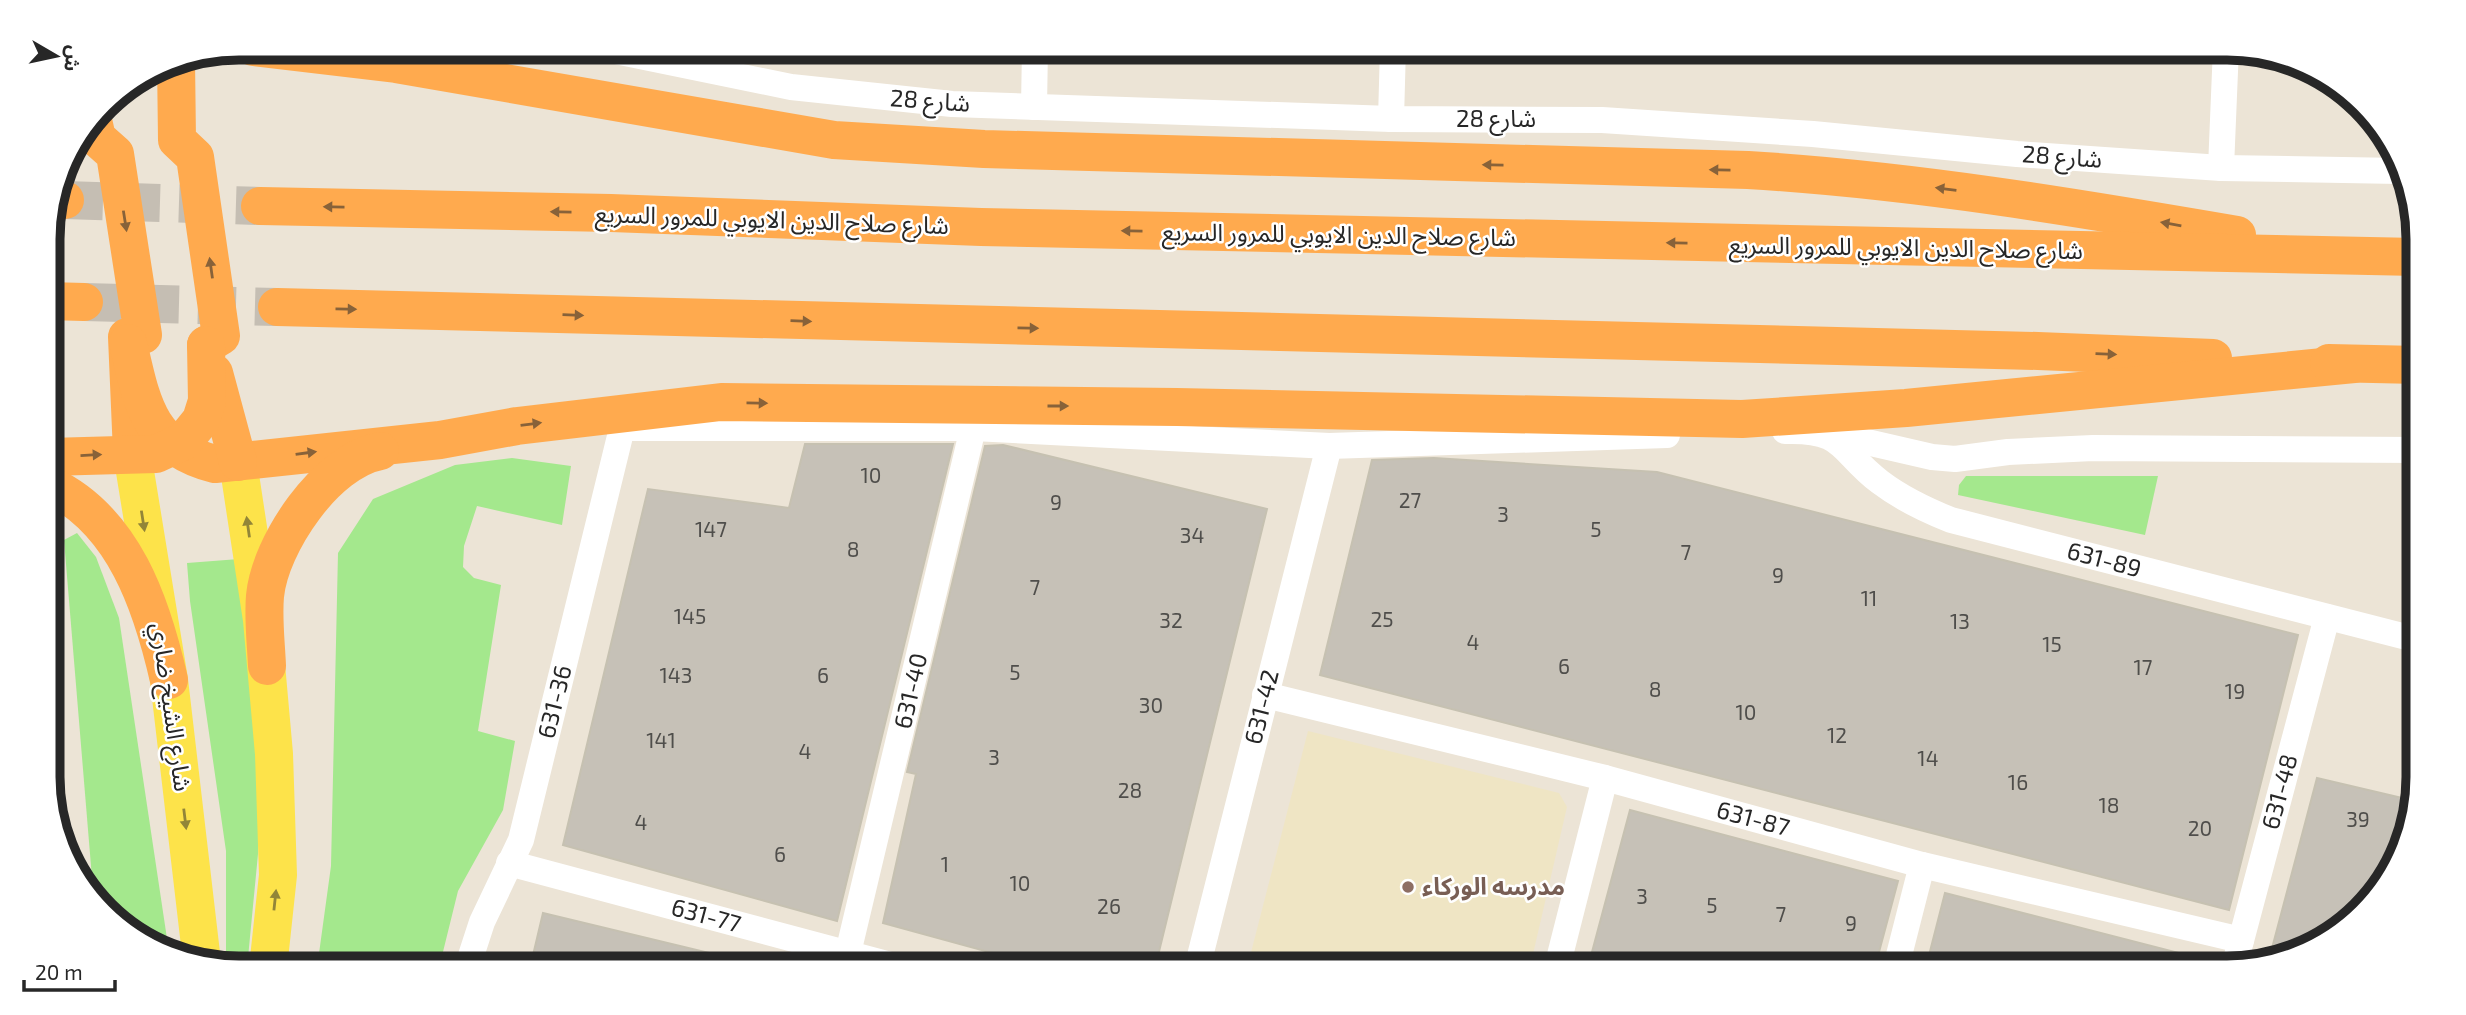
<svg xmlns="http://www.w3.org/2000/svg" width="2466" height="1015" font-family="'Exo 2','Noto Sans Arabic',sans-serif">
<rect width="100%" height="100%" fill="#ece4d6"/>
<path fill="#efe5c4" d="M1308,731l251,62 8,14 -37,160 -283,1z"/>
<g fill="#a4e88d">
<path d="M512,458l59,8 -9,59 -85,-19 -13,40 -1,21 11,11 27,7 -23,146 37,10 -12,69 -45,81 -19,77h-122l14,-102 7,-313 35,-54 82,-34z"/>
<path d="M1966,476h192l-13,59 -187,-40 1,-10z"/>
<path d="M77,533l19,24 23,61 50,334 -75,-50 -30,-362z"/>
<path d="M239,559l20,208 -1,87 -11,114 -21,-2v-115l-36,-250 -3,-38z"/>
</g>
<g fill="#c6c1b7" stroke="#c6c1b1" stroke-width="2">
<path d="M805,444h148l-116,477 -274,-76 85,-356 141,19z"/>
<path d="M1003,445l264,64 -112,459h-108l-164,-45 33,-149 -9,-2 78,-326z"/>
<path d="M1434,458l223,14 641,163 -69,275 -909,-235 52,-215z"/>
<path d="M2317,778l98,23 -7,37 -64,90 -74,28z"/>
<path d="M1630,810l268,71 -23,86h-287z"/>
<path d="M1945,893l257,66 -1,8h-275z"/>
<path d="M543,913l187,45 -1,10h-199z"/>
</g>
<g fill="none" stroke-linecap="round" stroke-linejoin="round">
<g stroke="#c5beb3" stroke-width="38" stroke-dasharray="38 19" stroke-linecap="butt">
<path d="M65,200l195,6"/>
<path d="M84,302l193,5"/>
</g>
<g stroke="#fff" stroke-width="26">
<path d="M596,47l195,40 161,17 439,15 211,1 211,14 204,20 204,14 179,3"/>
<path d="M1034,107l1,-60"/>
<path d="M1391,119l2,-72"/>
<path d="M2221,168l5,-121"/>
<path d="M1785,431c61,-2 54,20 95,51 21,16 46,28 71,38l467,120"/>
<path d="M1832,434l100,23 23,2 53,-7 85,-4 325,2"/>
<path d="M1265,695l340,83 317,87 319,75"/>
<path d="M51,806l1,9"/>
<path d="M509,863l393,105"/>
<path d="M848,953l125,-525"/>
<path d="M1557,967l48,-189"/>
<path d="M1896,967l26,-102"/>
<path d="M2234,967l93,-350"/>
<path d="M467,968l15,-46 39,-82 101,-412h351l356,18 338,-11"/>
<path d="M1197,968l132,-522"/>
</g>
<g stroke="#fde34a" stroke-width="38">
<path d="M132,453l37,227 33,282"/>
<path d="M238,462l24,158 12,134 4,121 -10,93"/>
</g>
<g stroke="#ffaa4e" stroke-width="38">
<path d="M253,47l143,17 438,76 150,9 764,21c164,10 326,37 489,65"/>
<path d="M176,60l1,80 18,17 26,179 -15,9"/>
<path d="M93,120l4,18 18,16 28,181 -16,2 5,116"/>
<path d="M55,200h10"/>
<path d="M260,206l351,7 370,14 1436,30"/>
<path d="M48,301l36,1"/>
<path d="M277,307l1761,44 175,7"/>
<path d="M128,343c14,60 20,104 87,121l225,-24 77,-14 204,-24 456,5 565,12 164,-11 448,-44"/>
<path d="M2329,363l89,2"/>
<path d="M214,373l24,89"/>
<path d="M49,457l107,-3 28,-13 17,-21 6,-19 -1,-56"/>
<path d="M49,485c75,35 103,120 120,195"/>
<path d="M267,666c-1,-23 -4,-47 -2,-70 5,-52 61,-135 115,-145"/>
</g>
</g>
<defs><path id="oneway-solid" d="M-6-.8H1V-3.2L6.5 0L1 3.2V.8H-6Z" transform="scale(1.75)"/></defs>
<g fill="#886239">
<use href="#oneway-solid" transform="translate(1493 165) rotate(-179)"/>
<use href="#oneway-solid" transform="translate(1720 170) rotate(-179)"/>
<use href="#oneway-solid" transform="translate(1946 189) rotate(-173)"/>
<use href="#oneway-solid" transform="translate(334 207) rotate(-179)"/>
<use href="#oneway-solid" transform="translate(561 212) rotate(-179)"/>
<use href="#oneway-solid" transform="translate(125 221) rotate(81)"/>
<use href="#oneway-solid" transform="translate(2171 224) rotate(-170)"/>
<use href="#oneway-solid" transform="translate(1132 231) rotate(-179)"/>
<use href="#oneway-solid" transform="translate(1677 243) rotate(-179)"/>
<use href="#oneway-solid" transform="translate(211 268) rotate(-98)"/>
<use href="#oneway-solid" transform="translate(346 309) rotate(1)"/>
<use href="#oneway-solid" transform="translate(573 315) rotate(2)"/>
<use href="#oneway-solid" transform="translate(801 321) rotate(2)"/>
<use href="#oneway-solid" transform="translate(1028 328) rotate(1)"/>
<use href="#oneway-solid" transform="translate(2106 354) rotate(2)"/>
<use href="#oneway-solid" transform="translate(757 403) rotate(1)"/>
<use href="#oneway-solid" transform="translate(1058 406)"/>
<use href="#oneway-solid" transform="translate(531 424) rotate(-7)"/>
<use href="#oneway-solid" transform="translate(306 453) rotate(-8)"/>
<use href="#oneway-solid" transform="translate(91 455) rotate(-3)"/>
</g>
<g fill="#928538">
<use href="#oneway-solid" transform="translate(143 521) rotate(81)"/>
<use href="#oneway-solid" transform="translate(248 527) rotate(-98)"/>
<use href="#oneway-solid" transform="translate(185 819) rotate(83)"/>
<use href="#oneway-solid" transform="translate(275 900) rotate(-84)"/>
</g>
<circle fill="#8d6e63" stroke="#fff" stroke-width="2.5" cx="1408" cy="887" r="7"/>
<g text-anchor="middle" stroke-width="5" stroke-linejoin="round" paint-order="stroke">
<g font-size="21" fill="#4f4e4b">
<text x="871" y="483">10</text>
<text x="1410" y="508">27</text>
<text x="1056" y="510">9</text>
<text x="1503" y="522">3</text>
<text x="711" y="537">147</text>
<text x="1596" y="537">5</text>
<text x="1192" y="543">34</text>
<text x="853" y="557">8</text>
<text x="1686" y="560">7</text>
<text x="1778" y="583">9</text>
<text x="1035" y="595">7</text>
<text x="1869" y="606">11</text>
<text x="690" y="624">145</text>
<text x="1382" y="627">25</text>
<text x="1171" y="628">32</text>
<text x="1960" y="629">13</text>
<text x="1473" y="650">4</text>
<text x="2052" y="652">15</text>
<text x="1564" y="674">6</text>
<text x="2143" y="675">17</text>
<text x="1015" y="680">5</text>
<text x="676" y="683">143</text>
<text x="823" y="683">6</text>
<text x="1655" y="697">8</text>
<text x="2235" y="699">19</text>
<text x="1151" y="713">30</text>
<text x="1746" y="720">10</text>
<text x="1837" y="743">12</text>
<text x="661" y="748">141</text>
<text x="805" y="759">4</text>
<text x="994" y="765">3</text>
<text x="1928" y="766">14</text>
<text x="2018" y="790">16</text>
<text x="1130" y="798">28</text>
<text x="2109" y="813">18</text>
<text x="2358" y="827">39</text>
<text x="641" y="830">4</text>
<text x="2200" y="836">20</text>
<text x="780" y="862">6</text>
<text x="945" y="872">1</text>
<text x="1020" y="891">10</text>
<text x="1642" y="904">3</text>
<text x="1712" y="913">5</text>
<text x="1109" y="914">26</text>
<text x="1781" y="922">7</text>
<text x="1851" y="931">9</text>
</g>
<g font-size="24" fill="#272727" stroke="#fff">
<text transform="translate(930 101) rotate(4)" y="8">شارع 28</text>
<text x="1496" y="127">شارع 28</text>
<text transform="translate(2062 157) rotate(4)" y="8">شارع 28</text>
<text transform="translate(772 220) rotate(2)" y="8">شارع صلاح الدين الايوبي للمرور السريع</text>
<text transform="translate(1339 235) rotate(1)" y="8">شارع صلاح الدين الايوبي للمرور السريع</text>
<text transform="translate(1906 248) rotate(1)" y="8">شارع صلاح الدين الايوبي للمرور السريع</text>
<text transform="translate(2104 560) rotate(15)" y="8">631-89</text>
<text transform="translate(911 691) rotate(-77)" y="8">631-40</text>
<text transform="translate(555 702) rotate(-76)" y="8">631-36</text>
<text transform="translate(171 707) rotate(82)" y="8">شارع الشيخ ضاري</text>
<text transform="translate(1262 707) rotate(-76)" y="8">631-42</text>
<text transform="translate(2280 792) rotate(-75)" y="8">631-48</text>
<text transform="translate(1753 819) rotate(15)" y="8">631-87</text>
<text transform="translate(706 916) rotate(15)" y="8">631-77</text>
</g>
<g font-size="24" font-weight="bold" fill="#785e54" stroke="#fff" text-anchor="start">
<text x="1422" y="895">مدرسه الوركاء</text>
</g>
</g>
<path d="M0 0H2466V1015H0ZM239 60H2227A179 179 0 0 1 2406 239V777A179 179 0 0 1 2227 956H239A179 179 0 0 1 60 777V239A179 179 0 0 1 239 60Z" fill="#fff" fill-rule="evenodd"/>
<path fill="none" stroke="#272727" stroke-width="9" d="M239 60H2227A179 179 0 0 1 2406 239V777A179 179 0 0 1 2227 956H239A179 179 0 0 1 60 777V239A179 179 0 0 1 239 60Z"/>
<g transform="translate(56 56) rotate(99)" stroke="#ffffff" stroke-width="5" paint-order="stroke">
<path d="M0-5L12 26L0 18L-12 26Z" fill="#272727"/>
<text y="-10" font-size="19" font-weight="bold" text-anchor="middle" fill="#272727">ش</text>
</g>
<path d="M24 980v10h91v-10" fill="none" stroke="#272727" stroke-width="3.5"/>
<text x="35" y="980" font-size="21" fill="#272727" stroke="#ffffff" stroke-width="5" paint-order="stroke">20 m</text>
</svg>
